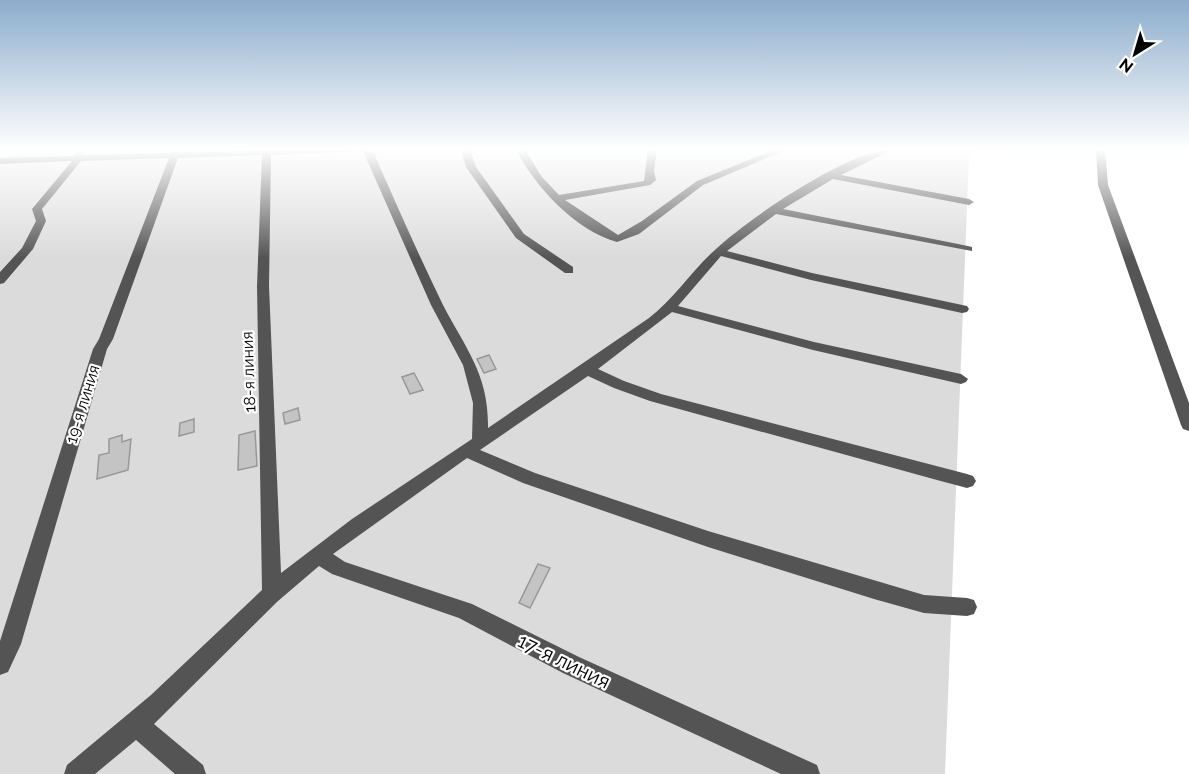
<svg xmlns="http://www.w3.org/2000/svg" width="1189" height="774" font-family="Raleway,sans-serif">
<rect width="100%" height="100%" fill="#fff"/>
<path fill="#dbdbdb" d="M0,149h978l-9,6 -24,619h-945z"/>
<g fill="#c4c4c4" stroke="#989898" stroke-width="1.5">
<path d="M489,355l7,14 -12,4 -7,-14z"/>
<path d="M414,373l9,17 -13,4 -8,-17z"/>
<path d="M298,408l2,12 -15,4 -2,-11z"/>
<path d="M194,419v13l-15,4 1,-13z"/>
<path d="M255,431l2,35 -19,4 1,-35z"/>
<path d="M122,435v7l9,-3 -3,31 -31,9 2,-24 10,-2v-14z"/>
<path d="M538,564l12,4 -20,40 -11,-5z"/>
</g>
<g fill="none" stroke-linecap="round" stroke-linejoin="round">
<g fill="#545454" fill-rule="evenodd">
<path d="M80,149l5,3 -2,3 88,-2 1,-4h9l-1,3 192,-3c23,52 46,105 71,156 23,44 46,70 45,123l161,-110c26,-20 43,-48 67,-69 33,-31 134,-100 178,-100l-53,26 128,24 5,3 -5,3 -136,-26 -50,30 185,37 4,1v4l-196,-37 -49,37 85,22 155,33 2,3 -2,3 -5,1 -151,-33 -90,-24 -43,50 136,36 147,32 7,5 -2,3 -5,2 -148,-34 -141,-38 -74,57 26,12 37,13 306,80 6,2 3,5 -3,5 -6,2 -30,-8 -287,-79 -36,-13 -26,-12 -108,74 55,23 173,58 216,64 43,3 7,2 3,7 -3,7 -7,2 -43,-3 -50,-14 -166,-52 -185,-64 -56,-25 -134,96 12,8 127,42 107,53 238,108 3,9h-39l-218,-101 -104,-55 -127,-44 -13,-8 -41,35 -124,123 49,41 3,9h-31l-39,-34 -41,34h-31l3,-9 84,-70 111,-105 -5,-304 5,-131 -84,3 -65,181 -6,10 -86,295 -13,28 -8,3v-34l93,-292 6,-10 70,-181 -88,3 -39,48 4,12 -13,28 -29,34 -4,1v-12l22,-24 14,-27 -4,-12 40,-48 -72,3v-6l74,-2 3,-6zM363,151l68,154 32,60 10,38 -1,36 -120,80 -71,54 -12,-287 2,-131z"/>
<path d="M461,149h9l6,18 48,67 49,33v6h-8l-49,-35 -50,-71z"/>
<path d="M516,149h9l16,27 18,19 85,-14 4,-32h9l-3,22 2,9 -6,5 -85,15 53,35 24,-14 55,-40 78,-32h13l-85,36 -64,49 -22,8c-41,-11 -83,-56 -101,-93z"/>
<path d="M1096,149h9l3,36 81,218v28l-6,-2 -2,-4 -83,-240z"/>
</g>
</g>
<linearGradient id="sky" x2="0" y2="1"><stop stop-color="#8cadcc"/><stop offset="0.58" stop-color="#fff"/><stop offset="1" stop-color="#fff" stop-opacity="0"/></linearGradient>
<rect width="1189" height="258" fill="url(#sky)"/>
<g text-anchor="middle" stroke-width="4.5" stroke-linejoin="round" paint-order="stroke">
<g font-size="16" fill="#000" stroke="#fff">
<text transform="translate(248 372) rotate(-92)" y="6">18-я линия</text>
<text transform="translate(82 404) rotate(-73)" y="6">19-я линия</text>
</g>
<g font-size="20" fill="#000" stroke="#fff">
<text transform="translate(564 661) rotate(26)" y="7">17-я линия</text>
</g>
</g>
<g transform="translate(1135 54) rotate(217)" stroke="#ffffff" stroke-width="4.5" paint-order="stroke">
<path d="M0-4.5L10 22L0 15L-10 22Z" fill="#000000"/>
<text y="-9" font-size="16" font-weight="bold" text-anchor="middle" fill="#000000">N</text>
</g>
</svg>
